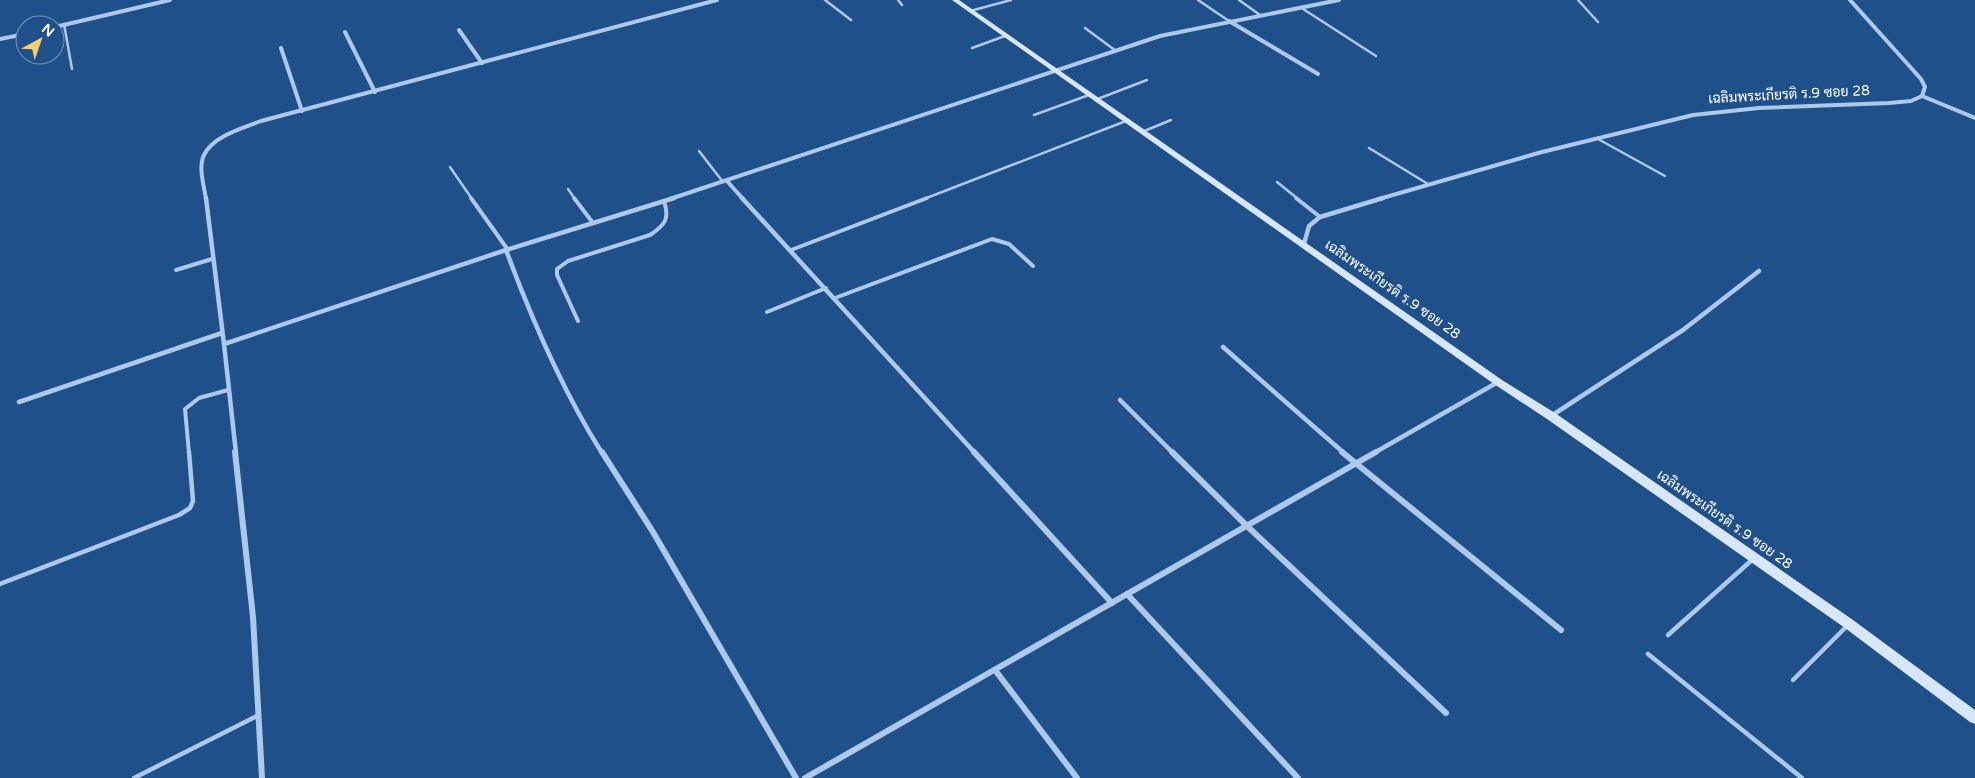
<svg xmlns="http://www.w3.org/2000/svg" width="1975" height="778" font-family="'Varela Round',Sarabun,sans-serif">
<rect width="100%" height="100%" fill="#20508a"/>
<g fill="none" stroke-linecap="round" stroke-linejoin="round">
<g stroke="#acc9eb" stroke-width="2.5">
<path d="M825,0l26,20"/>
<path d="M898,0l4,5"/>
<path d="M1198,0l31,21"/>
<path d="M1239,0l21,15"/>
<path d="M1578,0l20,22"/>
<path d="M1300,7l76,49"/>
<path d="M970,11l41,-11"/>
<path d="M64,24l8,45"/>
<path d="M1085,28l31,23"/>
<path d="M972,48l33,-12"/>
<path d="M1095,100l52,-20"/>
<path d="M1034,115l55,-20"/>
<path d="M1142,132l29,-12"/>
<path d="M1598,139l67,37"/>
<path d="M1369,148l59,36"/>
<path d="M699,151l24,31"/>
<path d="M450,167l22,32"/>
<path d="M1277,182l21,17"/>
<path d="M568,189l7,10"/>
<path d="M924,199l202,-78"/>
</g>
<g stroke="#acc9eb" stroke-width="4">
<path d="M471,198l37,52"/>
<path d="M574,198l19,25"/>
<path d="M1296,198l24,19"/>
<path d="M791,250l136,-52"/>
<path d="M176,270l36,-11"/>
<path d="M835,298l157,-59 17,5 24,22"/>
<path d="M767,312l59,-24"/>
<path d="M578,321l-21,-46v-6l11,-8 82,-26c15,-10 20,-16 14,-34"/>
<path d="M189,453l-4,-44 14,-11 29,-8"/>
</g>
<g stroke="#acc9eb" stroke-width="4.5">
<path d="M0,584l179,-69 11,-7 3,-7 -4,-49"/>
<path d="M1668,635l85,-76"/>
<path d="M1648,654l154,124"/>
<path d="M1793,680l55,-55"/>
<path d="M134,778l125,-63"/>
</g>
<g stroke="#acc9eb" stroke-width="4">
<path d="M1229,21l89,53"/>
<path d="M55,27l115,-27"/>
<path d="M459,30l23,33"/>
<path d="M345,32l30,60"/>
<path d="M0,39l25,-5"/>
<path d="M281,48l21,63"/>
<path d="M1922,96l53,22"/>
<path d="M727,181l16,18"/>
<path d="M206,199c-2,-13 -8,-32 -2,-44 9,-19 39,-27 57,-34l456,-121"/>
<path d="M670,199l490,-163 179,-36"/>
<path d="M1379,199l163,-47 151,-37 66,-7 130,-5 22,-2 11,-5 3,-9 -4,-8 -71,-79"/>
</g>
<g stroke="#acc9eb" stroke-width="4.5">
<path d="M206,198l18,146"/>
<path d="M742,198l233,255"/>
<path d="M1304,244l5,-18 11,-9 63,-19"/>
<path d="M506,250c26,70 56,140 96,203"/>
<path d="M1223,347l121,106"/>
<path d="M1120,400l53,53"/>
<path d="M19,402l203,-69"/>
<path d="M1551,416l132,-86 76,-59"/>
<path d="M236,453l-12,-109 282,-94 168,-52"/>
<path d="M1374,453l124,-71"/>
</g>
<g stroke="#acc9eb" stroke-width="6">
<path d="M235,452l18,165 9,161"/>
<path d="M602,452l51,80 143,246"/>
<path d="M974,452l138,151"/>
<path d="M1172,452l75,74 199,187"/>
<path d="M1342,452l219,178"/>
<path d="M1127,594l171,184"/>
<path d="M995,670l82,108"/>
<path d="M805,778l571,-326"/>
</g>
<path fill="#d7e6f8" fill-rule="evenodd" d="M952,0h7l543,380 53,33 298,207 122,90v14l-5,-2 -125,-94 -298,-209 -53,-35z"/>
</g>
<g text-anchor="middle" stroke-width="4" stroke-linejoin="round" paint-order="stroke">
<g font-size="14" fill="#fff" stroke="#20508a">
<text transform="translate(1789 94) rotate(-3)" y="5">เฉลิมพระเกียรติ ร.9 ซอย 28</text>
<text transform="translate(1393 289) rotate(35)" y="5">เฉลิมพระเกียรติ ร.9 ซอย 28</text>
<text transform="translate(1725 519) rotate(35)" y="5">เฉลิมพระเกียรติ ร.9 ซอย 28</text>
</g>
</g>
<g transform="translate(40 40) rotate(40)"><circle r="24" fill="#20508a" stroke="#7996b9"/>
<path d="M0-4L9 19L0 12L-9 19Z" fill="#f9ce6c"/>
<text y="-8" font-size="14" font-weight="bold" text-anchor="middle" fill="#ffffff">N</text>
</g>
</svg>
